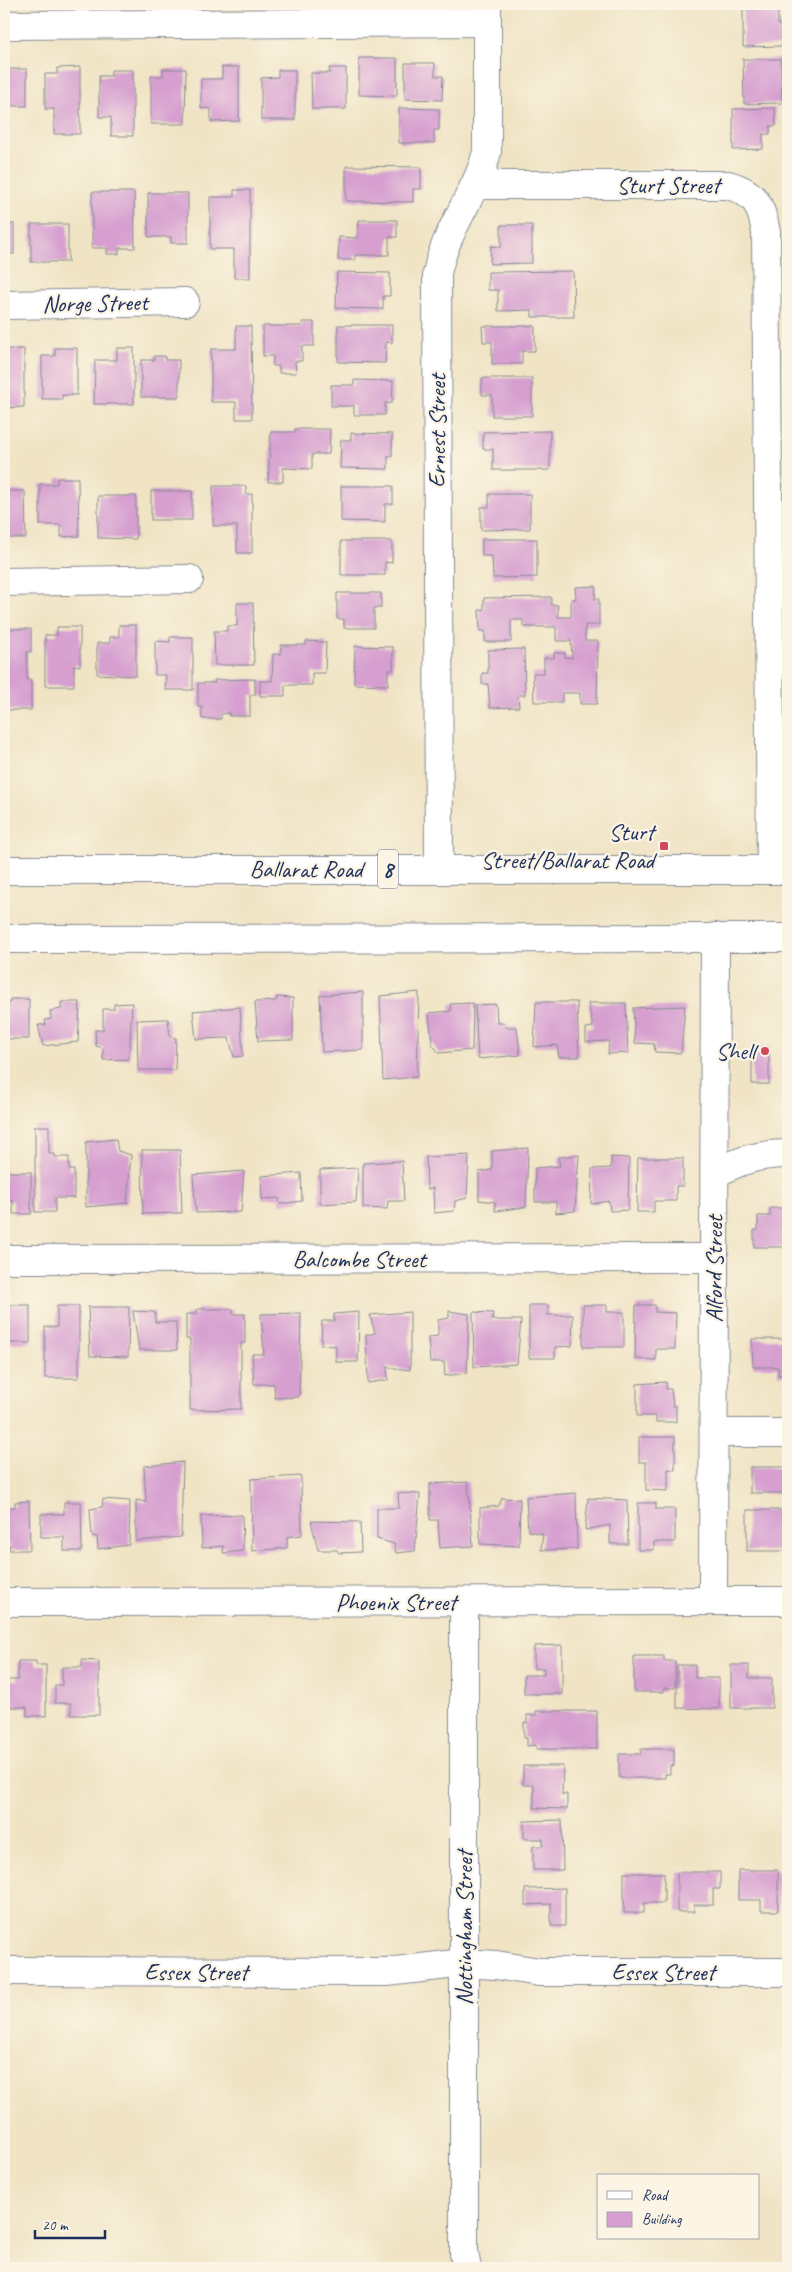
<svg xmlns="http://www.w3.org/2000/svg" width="792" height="2272" font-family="Caveat,sans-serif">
<rect width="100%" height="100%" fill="#fcf5e5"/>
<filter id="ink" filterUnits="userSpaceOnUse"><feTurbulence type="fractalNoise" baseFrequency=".02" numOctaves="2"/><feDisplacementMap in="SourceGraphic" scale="10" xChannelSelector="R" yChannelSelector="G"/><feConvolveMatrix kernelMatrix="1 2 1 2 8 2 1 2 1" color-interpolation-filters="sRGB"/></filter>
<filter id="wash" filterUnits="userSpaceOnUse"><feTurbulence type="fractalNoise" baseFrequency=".0096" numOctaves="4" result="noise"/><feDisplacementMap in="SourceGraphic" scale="20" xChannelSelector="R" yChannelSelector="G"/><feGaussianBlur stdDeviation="1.12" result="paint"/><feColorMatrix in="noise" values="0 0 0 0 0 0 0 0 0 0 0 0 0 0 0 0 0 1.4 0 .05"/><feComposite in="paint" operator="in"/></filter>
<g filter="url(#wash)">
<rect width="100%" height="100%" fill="#f0e4c5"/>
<g id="blocks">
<g fill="#d69fd0">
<path d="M778,6v19h4v21l-39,1v-40z"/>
<path d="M359,58h38v38l-38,-1z"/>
<path d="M743,59h38l1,44 -38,1z"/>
<path d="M405,63h30v13h8l-1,24 -37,-1z"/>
<path d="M80,67v67h-26v-25h-9v-35h12v-6z"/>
<path d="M222,67h17v54l-28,1v-13l-10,-1v-29h21z"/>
<path d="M329,68h17v41h-34l-1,-36h19z"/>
<path d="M4,69h23v37h-21v16h-2z"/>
<path d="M163,69h23l-1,55h-34v-48h12z"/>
<path d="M111,70h22v66h-22v-19h-12v-41h12z"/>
<path d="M278,70h17v50h-34v-42l17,-1z"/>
<path d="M399,108l40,1v21h-5v13h-35z"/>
<path d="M775,108l1,18h-6v8h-7v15l-30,1v-41z"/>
<path d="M346,166l75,1v22h-8v13l-67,-1z"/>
<path d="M234,190h16v88h-16v-29h-24v-52h24z"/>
<path d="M92,192h42l1,56h-16v6h-12v-6h-15z"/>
<path d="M148,193h40v50h-17v-6h-23z"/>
<path d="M359,220h38v17h-8v18h-34v5h-17l1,-23 19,1z"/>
<rect x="4" y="224" width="10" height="30"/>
<rect x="31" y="224" width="37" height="38"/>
<path d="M501,225h31v38l-42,1 1,-18 10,1z"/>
<path d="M573,271l1,46h-42v-7l-34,1v-21h-10v-18z"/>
<path d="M337,272l53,1v23h-7v13l-47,-1z"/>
<path d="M302,322h12v24h-12v15h-7l1,12h-17v-7h-6v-10h-10v-30h39z"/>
<path d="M338,325h54v18l-6,-1 -1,21 -47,-1z"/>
<path d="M236,326h15l1,93h-16v-17h-25v-53h25z"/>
<path d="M482,326h53v25h-13v13h-30v-22h-9z"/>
<path d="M55,348h22v47h-15v4h-20v-43h13z"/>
<path d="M117,348h17v56h-40l1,-44h22z"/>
<path d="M7,349h17v58l-20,1v-42h4z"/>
<path d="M154,356h11v4h14v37h-38v-37h13z"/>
<path d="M482,378h50v38h-40v-21h-10z"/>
<path d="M354,380l39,1 -1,22h-7v12h-31v-9h-23v-21h23z"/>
<path d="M295,429h35l-1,25h-17v15l-29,-1v14h-15l3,-50h24z"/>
<path d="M550,431v39h-57v-21h-10v-17z"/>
<path d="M351,433l41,1v22h-4v13l-48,-1 1,-28h10z"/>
<path d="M57,478h21l1,58 -18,1v-12h-21v-41h17z"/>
<path d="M213,486h33v8h6v59h-15v-27h-24z"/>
<path d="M341,486h52v18h-8v18l-44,-1z"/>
<path d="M4,491h21l1,47h-22z"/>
<rect x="151" y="491" width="41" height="29"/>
<path d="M489,494h41v35l-49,1v-23h8z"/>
<path d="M98,496h38v43l-38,-1z"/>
<path d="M482,539h55v38l-44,1 -1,-22h-10z"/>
<path d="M341,541h51v22l-7,-1v13h-44z"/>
<path d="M596,586l-1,13h4v26h-14v16h13l-1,63h-17v-11h-18v9h-28l-1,-29h11v-15h10v-5h11v4l7,1 -1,-17h-15v-14h-33v-7h-12v22h-26v-11h-5l-1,-21h5v-12l67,-1v8h7v12h13v-18h5l-1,-12z"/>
<path d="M337,593h44v15h-7v20h-30v-9h-7z"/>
<path d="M237,603h16l1,62h-39l-1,-34h13v-5h10z"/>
<path d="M119,625h17v51l-39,-2v-31h13v-6h9z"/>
<path d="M57,627h23v39l-6,-1v21h-29v-51h12z"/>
<path d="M5,629h26v23h-4v28h4v30h-27z"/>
<path d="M170,637h23v53h-28l1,-15h-11v-34l15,1z"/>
<path d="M306,641l20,1 -1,31h-13v12h-27v11h-25v-15h12l1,-27h8v-9h25z"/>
<path d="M355,646l38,1v23h-5v15l-34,-1z"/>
<path d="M524,649l1,46h-7l1,12 -29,1 -2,-24h-6v-11h6v-23z"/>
<path d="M255,679v16h-5v21h-21v-3l-8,1v5h-19v-12h-4v-24h17l-1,-3z"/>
<path d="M363,992v58l-41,2 -2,-57z"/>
<path d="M419,992l-2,85 -34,3 -3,-84z"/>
<path d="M277,997l16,1v42l-35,1 -3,-39 21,-1z"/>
<path d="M10,999h19v40h-25v-35h6z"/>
<path d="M61,1002h19l-2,40 -35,4 -5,-21h8l-1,-5 6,-1 -1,-8 11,-2z"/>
<path d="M536,1002h41l2,55h-20l-2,-12 -23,2z"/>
<path d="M132,1003l-3,56 -26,1v-12l-7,-2 -1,-16h8v-21h11v-5z"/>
<path d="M473,1003l-1,47 -33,3 -7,-9 -3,-31 22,-2 -1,-7z"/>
<path d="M588,1003h38l2,50 -20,1 1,-13 -23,1v-14l7,-1z"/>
<path d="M496,1004l1,19h8l1,4h11l3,28 -42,4 -3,-54z"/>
<path d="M685,1006l-4,47 -26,-1 -1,-8 -19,-1 -2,-35z"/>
<path d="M240,1007l3,49 -9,1 -5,-19 -33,1 -3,-28z"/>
<path d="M168,1019l2,18 6,1 -1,32h-37l-1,-50z"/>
<path d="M752,1046l17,1v37h-17z"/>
<path d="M35,1126h14v28h6v3h14v13h5v28h-19v14h-20z"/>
<path d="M116,1139l2,12 13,4 -4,48 -41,4v-65z"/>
<path d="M528,1148l-2,59 -31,4v-9l-16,-2v-28l13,-2v-19z"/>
<path d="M142,1150h38l2,63 -39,1z"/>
<path d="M469,1155l-2,43 -12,3 -1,10 -20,2 -1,-25 -6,2 -1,-33z"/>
<path d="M579,1155l-4,56 -19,2v-11h-21v-34l25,-2 -2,-9z"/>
<path d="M611,1157l18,1 -1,52 -18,1 -1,-10 -18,3 1,-35 19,-1z"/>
<path d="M638,1158h45v28h-7v15h-22v11h-17z"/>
<path d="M402,1161l2,40h-16l-1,8 -24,-1v-45z"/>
<path d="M358,1168l-2,34 -36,2v-34z"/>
<path d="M244,1171l-3,41 -45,1 -3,-38z"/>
<path d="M4,1172h27v42h-18v-13h-9z"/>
<path d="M301,1173l1,28 -22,3 -1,-6 -17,1 -1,-23z"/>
<path d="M770,1208h18v39h-34v-17h4v-14h12z"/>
<rect x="4" y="1305" width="26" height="38"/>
<path d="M529,1305h19v10h25l-1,31 -17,1v11h-26z"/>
<path d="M583,1305h24v7h17v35h-41z"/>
<path d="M636,1305h19v7l21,1 -1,36h-19v11l-21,-1z"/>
<path d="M57,1306h22v72h-34v-51h12z"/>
<path d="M88,1307h41l-1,50 -38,-1z"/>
<path d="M197,1309h36v5h12v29h-4v66l-51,1v-71h-4v-25h11z"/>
<path d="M133,1311l22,1v10h21l1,28h-38z"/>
<path d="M449,1311l20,3 -2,59 -22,3 -1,-14h-14l-2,-25 10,-1v-16l11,-2z"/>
<path d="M359,1312l-1,50h-22v-16l-15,-1 1,-24h12v-7z"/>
<path d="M410,1312v58l-23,-3 1,13 -20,3 -2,-48 9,-2 -5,-18z"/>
<path d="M473,1312l20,1 -1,7h29l-4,44 -43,3z"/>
<path d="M301,1313l-2,84 -24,1 -1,-14h-20l-2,-30h12l-3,-40z"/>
<path d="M752,1339h36v36h-10v-8h-25z"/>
<path d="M666,1382v7h5l2,17h3v16h-20v-6h-19v-32z"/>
<path d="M639,1437h36v33l-7,-1v22l-22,-1v-28h-7z"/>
<path d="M183,1462l-2,75 -45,4v-41l10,2 -2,-36z"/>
<rect x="750" y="1467" width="38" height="26"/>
<path d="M301,1476l1,59 -15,2v11l-35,3 -1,-72z"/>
<path d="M468,1482l5,64 -33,2 -2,-28h-8v-36z"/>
<path d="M398,1493l22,1 -5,57 -19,2 -2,-9 -17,-5v-31h22z"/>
<path d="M576,1493l1,56 -36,1 2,-16 -15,-3 -2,-34z"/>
<path d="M502,1498l18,1 -1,47 -39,-2v-36l19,-2z"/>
<path d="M588,1498l39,2 1,44h-18v-19l-25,5z"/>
<path d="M103,1499l27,2 -1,44 -31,4 -1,-12 -5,-1 -2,-27 12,-2z"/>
<path d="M29,1501l1,49h-21l1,-5h-6v-38h11v-5z"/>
<path d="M64,1502h17l1,49h-18v-14h-23v-23h23z"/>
<path d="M638,1503h18v6h19v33h-21v8h-16z"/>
<rect x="747" y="1510" width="41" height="41"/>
<path d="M242,1515l1,36 -20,2 1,-7 -22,2 -1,-32z"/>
<path d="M311,1521l49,1 1,30 -22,1 -2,-3h-19z"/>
<path d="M562,1645v49h-38v-19h20v-7l-10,1v-23z"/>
<path d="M634,1656h30v5h11v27h-11v4h-30z"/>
<path d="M82,1660l17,1v54h-28v-12h-16v-18h7v-18h20z"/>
<path d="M18,1661h18v4h10v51h-19v-9h-23v-27h14z"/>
<path d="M677,1665h18v13h24v31l-42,-1z"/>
<path d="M731,1665h18v13h23v30h-41z"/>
<path d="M536,1711h61v38h-61v-4l-9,1v-8h-3v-16l3,1v-8h9z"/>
<path d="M641,1749h33v17l-4,-1v9h-5v4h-46v-24h22z"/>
<path d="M523,1766h40l-1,29 5,-1v15l-33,-1v-23h-11z"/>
<path d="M562,1820l1,50h-30v-24h10v-7h-19v-18z"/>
<path d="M738,1870h40v41h-17v-11h-23z"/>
<path d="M677,1872h43v17h-7v16h-19v7h-17z"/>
<path d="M624,1873h40v30h-20v10h-20z"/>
<path d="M565,1888v38h-14v-22l-26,1v-16z"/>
</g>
</g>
</g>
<g filter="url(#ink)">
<use href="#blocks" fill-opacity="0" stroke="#868a92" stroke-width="1"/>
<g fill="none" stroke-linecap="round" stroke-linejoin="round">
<g stroke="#868a92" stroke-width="30">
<g id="minor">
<path d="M4,25l483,-3"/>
<path d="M475,185h253c28,8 33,20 38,47l5,638"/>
<path d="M4,305l181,-3"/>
<path d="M4,582l185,-3"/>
<path d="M439,868l-2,-594c8,-44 39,-79 50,-122v-148"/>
<path d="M715,1174c24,-14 45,-20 73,-20"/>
<path d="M4,1259l710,-1"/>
<path d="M714,1433h74"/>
<path d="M713,1601l2,-664"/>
<path d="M4,1602l784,-1"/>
<path d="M464,1602v651l3,15"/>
<path d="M4,1971l383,1 77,-9 32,2 43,7h249"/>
</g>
</g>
<g stroke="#868a92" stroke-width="30">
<g id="highway">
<path d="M4,870h784"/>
<path d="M4,939l784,-1"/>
</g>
</g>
<use href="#minor" stroke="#fff" stroke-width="28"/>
<use href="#highway" stroke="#fff" stroke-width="28"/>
</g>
</g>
<g fill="#d1495b" stroke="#fcf5e5" stroke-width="2">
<rect x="659" y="841" width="10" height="10" rx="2.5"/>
<circle cx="765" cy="1051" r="5"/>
</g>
<g text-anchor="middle" stroke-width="4.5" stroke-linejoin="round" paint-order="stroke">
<rect fill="#fcf5e5" stroke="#5e6a86" stroke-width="1" x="378" y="849.5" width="20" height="39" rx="4"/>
<g font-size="22" font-weight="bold" fill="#1b2f5e">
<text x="388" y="877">8</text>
</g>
<g font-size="24" fill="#1b2f5e" stroke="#fcf5e5">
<text x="668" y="193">Sturt Street</text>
<text transform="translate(95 303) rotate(-1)" y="8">Norge Street</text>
<text transform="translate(437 431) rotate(-90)" y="8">Ernest Street</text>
<text x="306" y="877">Ballarat Road</text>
<text x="359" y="1267">Balcombe Street</text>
<text transform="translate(714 1269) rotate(-90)" y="8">Alford Street</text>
<text x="396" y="1610">Phoenix Street</text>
<text transform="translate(464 1928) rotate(-90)" y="8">Nottingham Street</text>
<text x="196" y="1980">Essex Street</text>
<text x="663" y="1980">Essex Street</text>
</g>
<g font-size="24" fill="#1b2f5e" stroke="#fcf5e5" text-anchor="end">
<text x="654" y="840">Sturt<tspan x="654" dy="28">Street/Ballarat Road</tspan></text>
<text x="755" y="1059">Shell</text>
</g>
</g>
<rect width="792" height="2272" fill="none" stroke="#fcf5e5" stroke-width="20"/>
<rect x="597" y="2174" width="162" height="65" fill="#fcf5e5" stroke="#a2a6af"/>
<rect x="607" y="2191" width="25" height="8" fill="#ffffff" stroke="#a2a6af"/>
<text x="642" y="2200" font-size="15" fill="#1b2f5e">Road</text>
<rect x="607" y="2212" width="25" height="15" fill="#d69fd0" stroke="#a2a6af"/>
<text x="642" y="2224" font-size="15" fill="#1b2f5e">Building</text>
<path d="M35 2230v8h70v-8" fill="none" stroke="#1b2f5e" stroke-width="2.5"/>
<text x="42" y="2230" font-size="15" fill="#1b2f5e" stroke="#fcf5e5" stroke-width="4" paint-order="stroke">20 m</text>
</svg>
